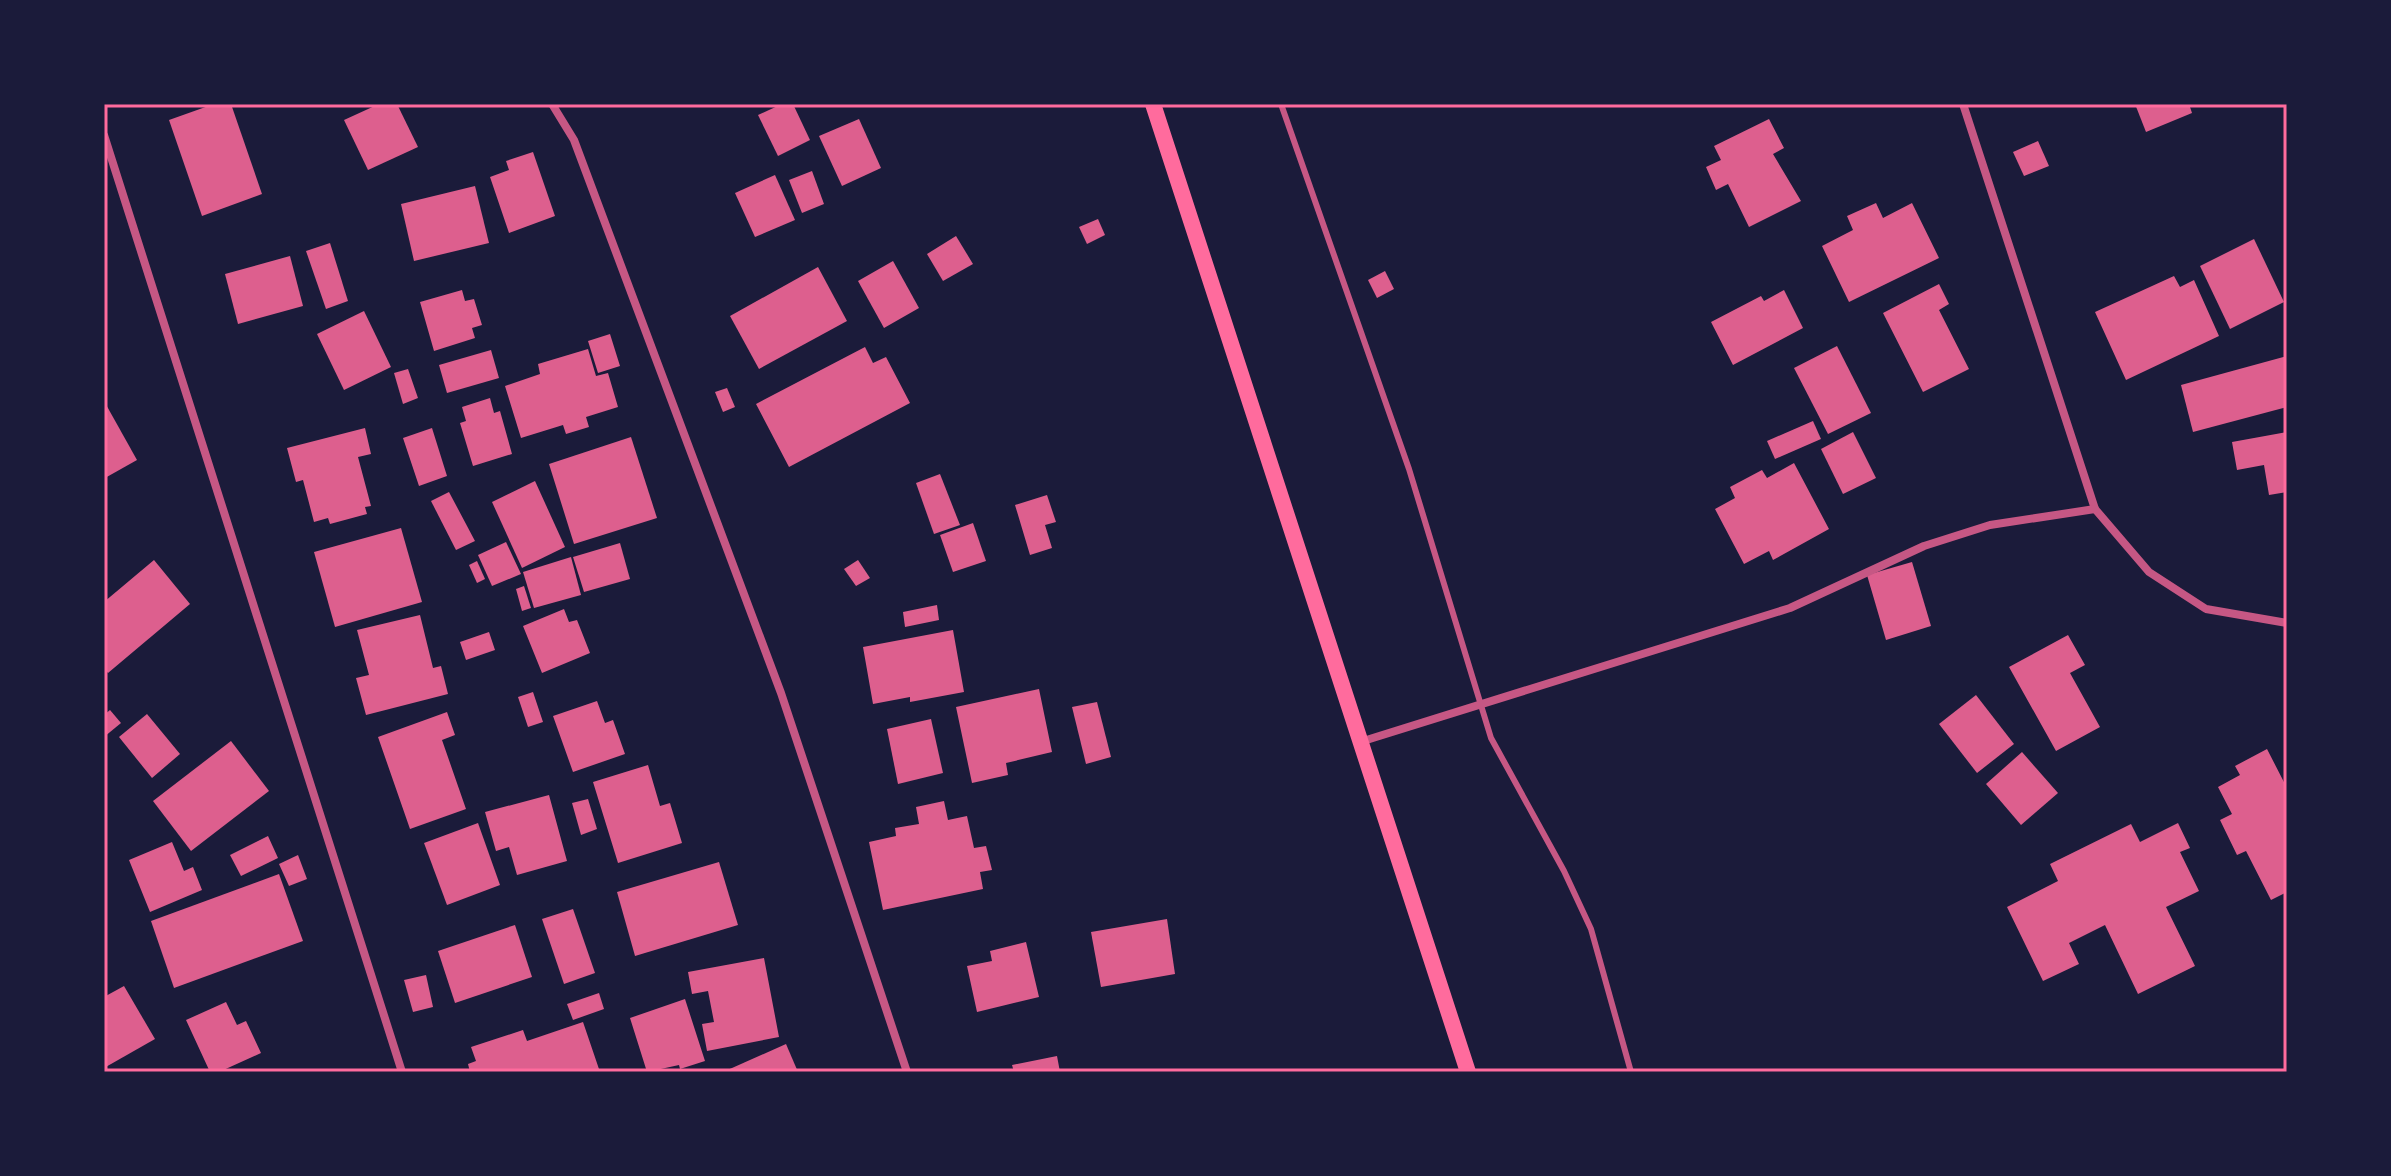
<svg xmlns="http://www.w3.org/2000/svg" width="2391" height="1176" font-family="'Work Sans',sans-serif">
<rect width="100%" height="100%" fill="#1b1b3a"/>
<g fill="#dd5f8e">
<path d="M214,104h17l31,90 -60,22 -33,-96z"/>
<path d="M379,104h18l21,43 -50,23 -24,-50z"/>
<path d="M782,104h11l17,36 -32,16 -20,-41z"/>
<path d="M2135,104h54l3,9 -46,19z"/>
<path d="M859,119l22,49 -39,18 -23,-50z"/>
<path d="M1769,119l15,29 -11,6 28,47 -52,26 -21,-43 -12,6 -10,-23 15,-7 -7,-14z"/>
<path d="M2038,141l11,25 -25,10 -11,-24z"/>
<path d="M533,152l22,64 -46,17 -19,-56 19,-7 -3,-9z"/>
<path d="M812,171l12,33 -22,9 -13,-33z"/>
<path d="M775,175l20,45 -40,17 -20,-44z"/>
<path d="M475,186l14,57 -75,18 -13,-57z"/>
<path d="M1876,203l7,15 29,-15 27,55 -90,44 -27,-56 31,-16 -6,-14z"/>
<path d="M1098,219l7,16 -18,9 -8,-17z"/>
<path d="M956,236l17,28 -30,17 -16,-27z"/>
<path d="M2254,239l30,63 -54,27 -30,-63z"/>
<path d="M330,243l18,58 -22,8 -20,-58z"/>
<path d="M290,256l13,50 -65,18 -13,-50z"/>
<path d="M893,261l26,47 -35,20 -26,-47z"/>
<path d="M818,267l29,54 -88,48 -29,-53z"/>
<path d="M1385,271l9,18 -17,9 -9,-18z"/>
<path d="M2174,276l6,11 14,-7 25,56 -93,44 -31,-68z"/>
<path d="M1939,284l10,20 -10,6 30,59 -46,23 -40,-79z"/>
<path d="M462,290l3,11 9,-2 8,26 -10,3 3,10 -41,13 -14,-49z"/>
<path d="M1784,290l19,38 -70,37 -22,-43 50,-26 3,5z"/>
<path d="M364,311l27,56 -47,23 -27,-56z"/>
<path d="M610,334l10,32 -22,7 -10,-32z"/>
<path d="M1837,346l34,67 -43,21 -34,-66z"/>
<path d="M865,347l8,16 13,-6 24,46 -121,64 -33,-63z"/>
<path d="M588,349l8,27 12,-3 10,34 -32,10 3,10 -23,7 -3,-9 -42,13 -16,-52 35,-12 -2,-10z"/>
<path d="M491,350l8,28 -52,15 -8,-28z"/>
<path d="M2287,356v51l-94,25 -12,-47z"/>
<path d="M408,369l10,29 -15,6 -9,-31z"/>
<path d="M727,388l8,19 -12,5 -8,-20z"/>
<path d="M490,398l4,15 6,-2 12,43 -39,12 -13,-43 6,-2 -4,-14z"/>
<path d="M104,401l33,59 -32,18 -1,-2z"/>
<path d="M1813,421l8,18 -46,20 -8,-18z"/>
<path d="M365,428l6,26 -13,3 13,49 -6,1 2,7 -37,10 -2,-6 -14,4 -11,-42 -7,2 -9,-34z"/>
<path d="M432,428l15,48 -28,10 -16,-48z"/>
<path d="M1853,432l23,46 -33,16 -22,-45z"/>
<path d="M2287,432v60l-18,3 -5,-30 -27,5 -5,-28z"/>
<path d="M631,437l26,81 -83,26 -25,-80z"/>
<path d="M1794,463l35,66 -56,31 -4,-9 -25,13 -29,-55 20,-11 -5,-11 32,-17 5,8z"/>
<path d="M940,474l20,51 -26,9 -18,-51z"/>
<path d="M535,481l30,66 -43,21 -30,-66z"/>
<path d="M449,492l26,49 -19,9 -25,-49z"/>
<path d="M1047,495l9,27 -11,3 7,23 -22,7 -15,-50z"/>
<path d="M973,523l13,38 -33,11 -13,-37z"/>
<path d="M401,528l21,74 -87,25 -21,-75z"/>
<path d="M506,542l15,32 -29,12 -14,-31z"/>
<path d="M620,543l10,36 -46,13 -11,-35z"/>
<path d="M571,557l10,38 -47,13 -11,-36z"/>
<path d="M154,560l36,44 -82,69 -4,-5v-66z"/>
<path d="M858,560l12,18 -14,8 -12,-17z"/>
<path d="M477,561l8,18 -8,4 -8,-18z"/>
<path d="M1912,562l19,64 -45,14 -19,-65z"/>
<path d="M524,586l7,22 -9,3 -6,-22z"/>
<path d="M937,605l2,15 -34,7 -2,-15z"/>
<path d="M564,609l5,13 8,-2 13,33 -48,20 -19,-47z"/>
<path d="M420,615l13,53 8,-2 7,28 -82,21 -10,-37 13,-3 -12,-45z"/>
<path d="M953,630l11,62 -54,10v-5l-37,7 -10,-57z"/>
<path d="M489,632l6,18 -29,10 -6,-18z"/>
<path d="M2068,635l17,30 -15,8 30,54 -44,24 -47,-84z"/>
<path d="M1039,689l13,63 -46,11 2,12 -36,8 -16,-76z"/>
<path d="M533,692l10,30 -15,5 -10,-30z"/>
<path d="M1976,695l38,49 -37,29 -38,-49z"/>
<path d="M597,701l8,22 8,-3 12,34 -52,18 -20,-56z"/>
<path d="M1097,702l14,55 -25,7 -14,-57z"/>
<path d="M110,710l11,13 -17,14v-22z"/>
<path d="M447,712l8,23 -13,5 24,69 -56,20 -32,-92z"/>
<path d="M147,714l33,40 -28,24 -33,-41z"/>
<path d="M931,719l12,54 -45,11 -11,-55z"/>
<path d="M231,741l38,50 -78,60 -38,-50z"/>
<path d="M2267,749l20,39v104l-16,8 -25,-49 -9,4 -17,-35 12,-6 -14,-27 22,-12 -5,-9z"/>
<path d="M2022,752l36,41 -37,32 -35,-41z"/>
<path d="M648,765l12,41 10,-3 12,40 -64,20 -25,-81z"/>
<path d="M549,795l18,66 -50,14 -8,-28 -13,4 -11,-39z"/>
<path d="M588,799l9,30 -16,6 -9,-32z"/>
<path d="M944,801l4,19 19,-4 7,32 12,-2 6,24 -12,2 3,17 -100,21 -14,-68 27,-6 -1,-8 24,-4 -3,-17z"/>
<path d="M478,823l22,62 -53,20 -23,-62z"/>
<path d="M2178,823l12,25 -10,4 19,39 -33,16 29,59 -57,28 -33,-69 -36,18 10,21 -36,17 -36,-74 51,-26 -8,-17 81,-40 9,18z"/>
<path d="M268,836l10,22 -37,18 -11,-21z"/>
<path d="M172,842l12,29 9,-4 9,23 -52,22 -21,-52z"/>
<path d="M298,855l9,24 -18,7 -10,-22z"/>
<path d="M719,862l19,63 -103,31 -18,-64z"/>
<path d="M279,874l24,67 -129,47 -23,-67z"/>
<path d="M573,909l22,64 -31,11 -22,-65z"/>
<path d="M1167,919l8,55 -74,13 -10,-55z"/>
<path d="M515,925l17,52 -77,26 -17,-52z"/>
<path d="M1026,942l13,55 -62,15 -10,-46 25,-5 -2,-10z"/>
<path d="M764,958l15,79 -72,14 -5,-27 12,-2 -6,-31 -16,3 -4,-22z"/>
<path d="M426,975l7,32 -20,5 -9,-32z"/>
<path d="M124,986l31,53 -51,29v-71z"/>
<path d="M599,993l5,16 -31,11 -6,-16z"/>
<path d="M685,999l20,62 -25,8 -1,-4 -32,7 -17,-54z"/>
<path d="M226,1002l11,23 9,-4 15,32 -42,19h-9l-24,-52z"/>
<path d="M583,1022l17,50h-130l-2,-8 8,-3 -5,-14 52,-17 4,11z"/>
<path d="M786,1044l12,28h-75z"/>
<path d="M1057,1056l3,16h-46l-2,-7z"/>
</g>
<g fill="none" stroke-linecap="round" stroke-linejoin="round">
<path stroke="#c65784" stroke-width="6" d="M1281,104l128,365 82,269 73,133 27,58 40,143"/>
<g stroke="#c65784" stroke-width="8">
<path d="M552,104l22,36 207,553 126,379"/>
<path d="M1963,104l132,405 54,63 57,37 81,14"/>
<path d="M104,135l298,937"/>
<path d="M1360,742l430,-134 134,-62 66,-21 105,-16"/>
</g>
<path stroke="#ff6b9d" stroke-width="16" d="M1153,104l315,968"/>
</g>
<rect width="2391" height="1176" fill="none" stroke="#1b1b3a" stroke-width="212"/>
<rect x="106" y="106" width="2179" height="964" fill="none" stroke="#ff6b9d" stroke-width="3"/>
</svg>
